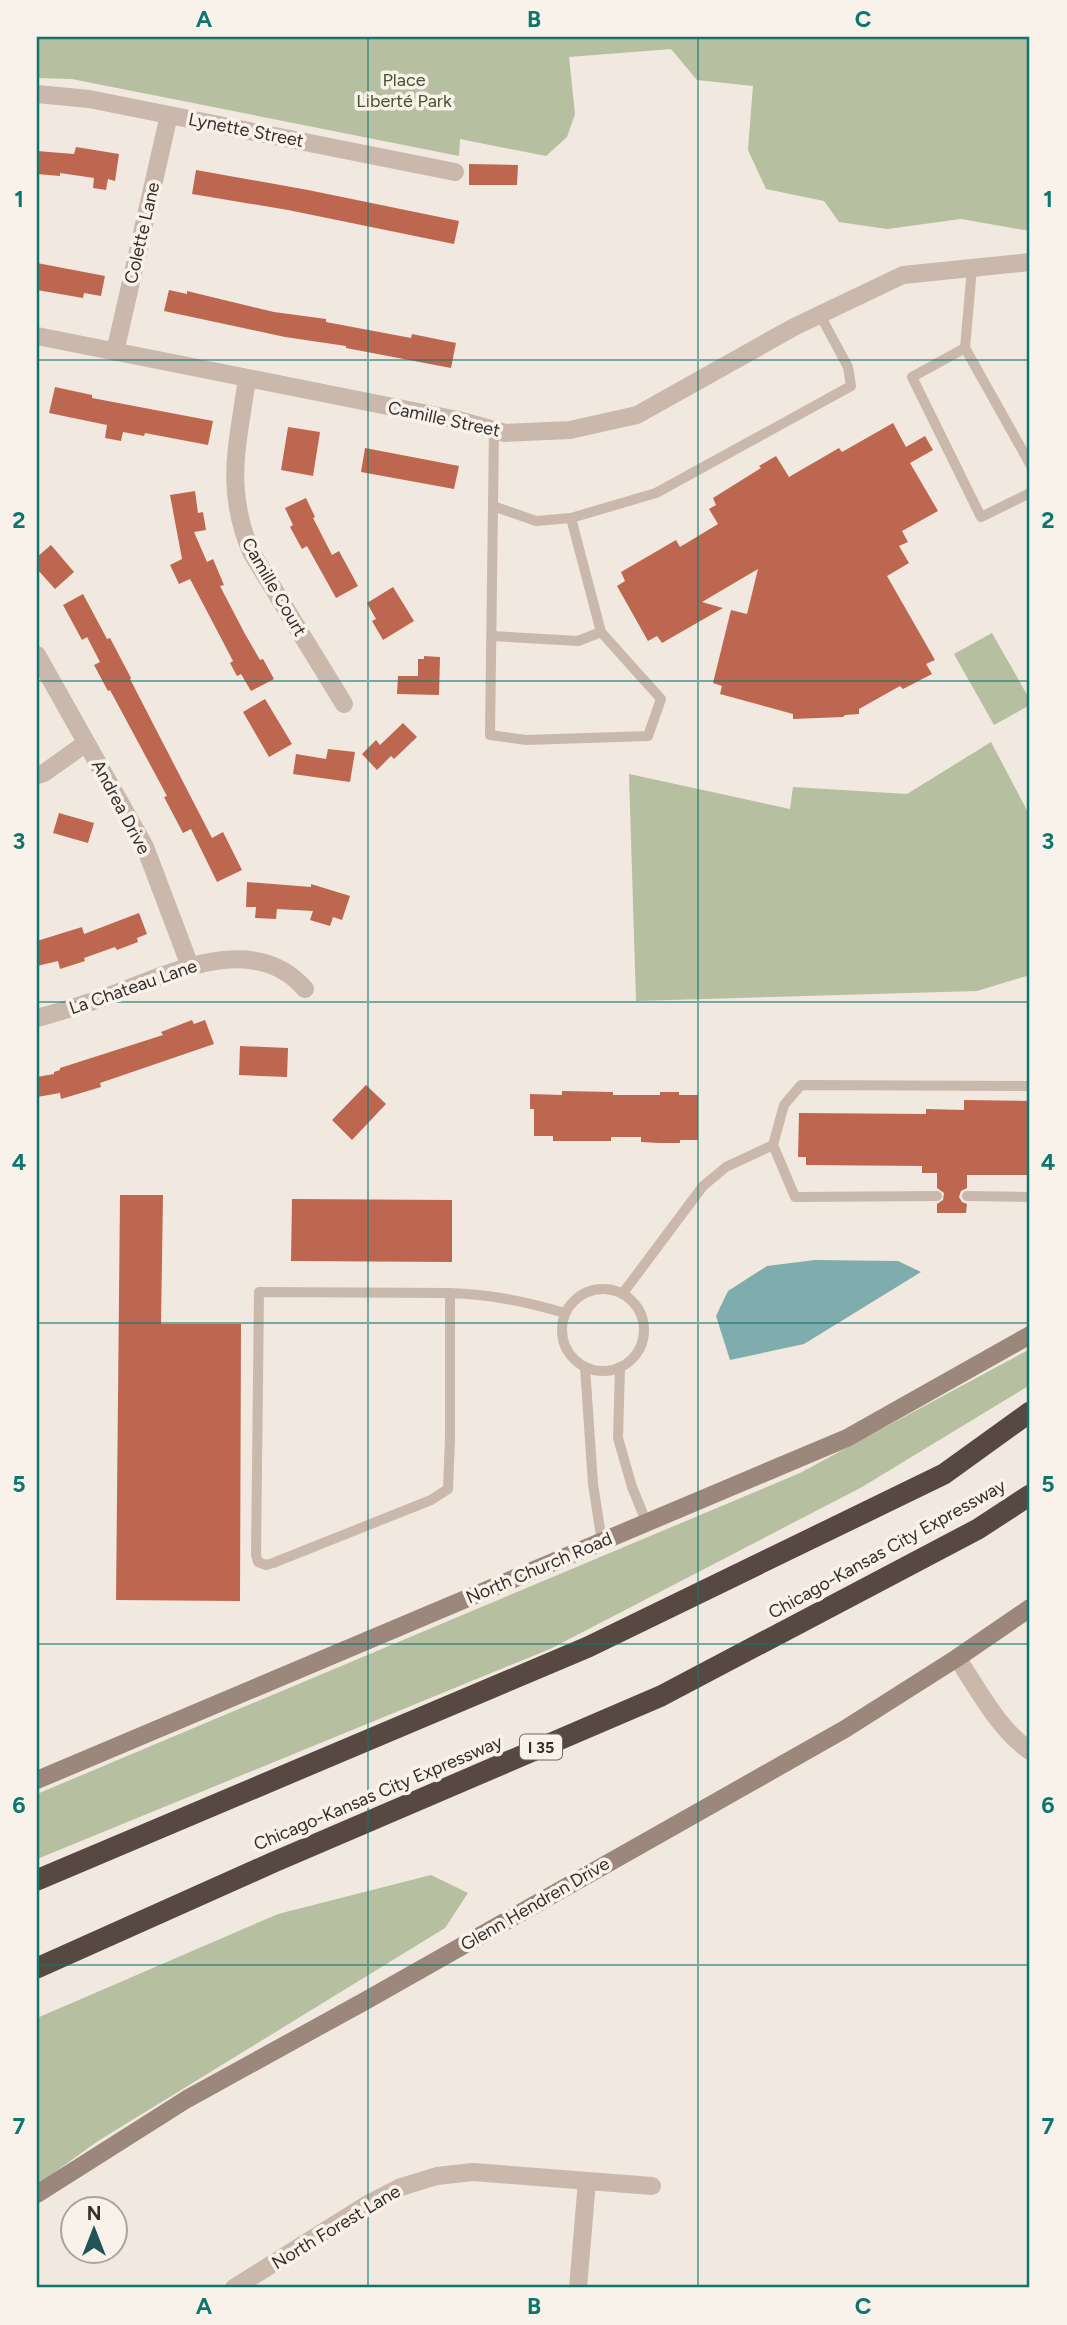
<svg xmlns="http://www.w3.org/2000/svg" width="1067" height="2325" font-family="Figtree,sans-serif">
<rect width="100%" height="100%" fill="#f1e8df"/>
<g fill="#b6bf9f">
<path d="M37,37h993v194l-69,-12 -74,10 -48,-7 -15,-21 -58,-12 -18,-39 5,-64 -56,-6 -26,-31 -102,8 6,57 -8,23 -21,19 -86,-17 -1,17 -387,-77 -35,-1z"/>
<path d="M992,633l38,67v5l-36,20 -40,-71z"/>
<path d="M991,742l39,74v159l-53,16 -341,10 -7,-227 161,35 3,-22 114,7z"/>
<path d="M1030,1349v36l-168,102 -312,162 -513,210v-65l763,-321z"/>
<path d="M431,1875l37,18 -23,35 -347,213 -61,44v-167l241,-104z"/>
</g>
<path fill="#7facac" d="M815,1260l83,1 23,11 -117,72 -74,16 -14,-44 12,-25 39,-25z"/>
<g fill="#be6750">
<path d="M76,147l43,7 -4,27 -7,-2 -2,11 -13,-2 1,-10 -34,-5v3l-23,-2v-23l37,3z"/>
<path d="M469,164l49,1 -1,20h-48z"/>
<path d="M196,170l112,20 151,31 -5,23 -166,-34 -96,-16z"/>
<path d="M37,263l68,13 -4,20 -17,-3 -1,5 -46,-8z"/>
<path d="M169,290l18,4v-3l87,21 52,7v3l85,16 1,-4 44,9 -5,25 -105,-20v-2l-61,-9 -121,-26z"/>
<path d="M55,387l37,8v3l121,23 -5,24 -63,-12 -1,3 -21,-4 -2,9 -16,-3 2,-13 -58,-12z"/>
<path d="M893,423l13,24 19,-11 8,14 -23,13 28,48 -36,20 6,11 -9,4 10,17 -22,13 48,84 -9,4 6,10 -29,15 -3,-3 -41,23v5l-14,1 -2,2 -50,2v-5l-73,-20 2,-8 -9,-3 18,-73 16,4 11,-45 -56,33 21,6 -61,35 -5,-7 -9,5 -31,-55 8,-5 -4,-9 55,-32 4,7 38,-23 -9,-15 7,-4 -3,-7 48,-30 -2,-2 17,-10 13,21 50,-29 3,4z"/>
<path d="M288,427l32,5 -7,44 -32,-6z"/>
<path d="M365,448l94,18 -5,23 -93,-17z"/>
<path d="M195,491l3,22 5,-1 3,18 -12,2 13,30 6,-3 11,26 -4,1 25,48 15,26 3,-1 11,20 -23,12 -10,-17 -4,2 -7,-13 3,-2 -43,-82 -11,5 -9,-19 12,-6 -12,-64z"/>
<path d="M306,498l9,19 -2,1 19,37 7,-4 19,35 -22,12 -29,-52 -5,3 -12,-22 3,-2 -8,-17z"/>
<path d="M51,545l23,27 -19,17 -18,-20v-12z"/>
<path d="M393,587l21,34 -31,19 -11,-19 4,-2 -9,-16z"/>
<path d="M83,594l24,45 3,-1 21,40 -1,1 82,159 11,-6 19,38 -25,12 -26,-53 -8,4 -19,-36 3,-1 -57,-106 -2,1 -14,-26 6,-3 -13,-25 -5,3 -19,-35z"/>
<path d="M424,656l16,1 -1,38 -42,-1 1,-18h20v-17h6z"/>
<path d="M265,699l27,45 -23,13 -26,-45z"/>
<path d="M403,723l14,14 -23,22 -3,-3 -14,14 -15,-16 14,-14 4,5z"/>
<path d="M328,749l27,3 -5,30 -57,-8 3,-20 30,5z"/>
<path d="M59,813l35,10 -6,20 -35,-10z"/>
<path d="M247,882l64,5v-3l39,12 -8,24 -9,-3 -3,9 -20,-6 3,-9 -36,-2 -1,10 -21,-1 1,-11h-10z"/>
<path d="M139,913l8,21 -10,4 1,4 -21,8 -2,-3 -31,11 1,3 -25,8 -2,-8 -21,5v-25l45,-14 2,7z"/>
<path d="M192,1020l2,4 11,-4 9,24 -114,39 1,4 -40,12 -1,-6 -23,4v-20l17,-3v-2l6,-2v-2l103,-33 -2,-3z"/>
<path d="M240,1046l48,2 -1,29 -48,-2z"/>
<path d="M366,1085l20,19 -34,36 -20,-20z"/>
<path d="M562,1091l51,1v3h47v-3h19v3h19v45h-18v3h-21l-18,-1v-5h-30v4h-58v-5h-19v-27h-4v-15l32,1z"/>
<path d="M964,1100l66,1v74h-63v13l-6,3 -2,6 3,5 5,2 -1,9h-29v-9l6,-4 1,-7 -7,-5v-15h-15v-7l-116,-1v-8h-8l1,-44 127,1v-5l38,1z"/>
<path d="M120,1195h43l-2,129h80l-1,277 -124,-1z"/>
<path d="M292,1199l160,1v62l-161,-1z"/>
</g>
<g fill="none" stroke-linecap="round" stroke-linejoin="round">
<g stroke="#c9b8ab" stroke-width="10">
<path d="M972,268l-7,80 65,116"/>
<path d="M965,348l-53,29 69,140 49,-24"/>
<path d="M493,506l43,15 35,-3 30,114 60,67 -13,37 -122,4 -36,-5 4,-305"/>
<path d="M571,518l85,-25 195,-107 -3,-19 -28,-52"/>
<path d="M492,636l86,5 23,-9"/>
<path d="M773,1145l11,-40 17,-20 229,1"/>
<path d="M967,1196l63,1"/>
<circle cx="603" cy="1330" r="41"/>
<path d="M450,1293v145l-2,51 -17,11 -158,63 -7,2 -8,-3 -2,-7 3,-263 191,1c40,1 76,9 115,20"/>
<path d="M623,1293l80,-107 23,-19 47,-22 22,52 142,-1"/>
<path d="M585,1367l8,117 9,58"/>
<path d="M620,1367l-2,71 14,49 14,34"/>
</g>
<g stroke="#c9b8ab" stroke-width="18">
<path d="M37,94l52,5 366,73"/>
<path d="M37,336l421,84 47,13 65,-3 67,-15 157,-88 109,-52 127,-13"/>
<path d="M115,352l54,-237"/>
<path d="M247,378c-9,67 -23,109 4,174l93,152"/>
<path d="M37,655l108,192 45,119"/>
<path d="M37,775l7,-2 42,-30"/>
<path d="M37,1018c26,-7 52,-15 77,-24 59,-22 141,-63 191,-5"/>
<path d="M957,1658c22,32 41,71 73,93"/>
<path d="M234,2288l134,-84 33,-17 36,-11 36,-4 179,14"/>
<path d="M578,2288l9,-107"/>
</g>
<g stroke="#9c877c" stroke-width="18">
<path d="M37,1780l810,-342 183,-103"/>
<path d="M37,2194l150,-95 178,-98 480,-272 112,-71 73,-50"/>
</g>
<g stroke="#574841" stroke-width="21">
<path d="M37,1880l551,-233 356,-173 86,-62"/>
<path d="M37,1968l237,-106 387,-166 317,-167 52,-34"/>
</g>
</g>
<path fill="none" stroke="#0f766e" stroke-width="2" stroke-opacity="0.55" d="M368,37v2251M698,37v2251M37,360h993M37,681h993M37,1002h993M37,1323h993M37,1644h993M37,1965h993"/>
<g text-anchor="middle" stroke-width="7" stroke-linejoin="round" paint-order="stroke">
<rect fill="#f9f2eb" stroke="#716964" stroke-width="2" x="520" y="1734.5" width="42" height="25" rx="5"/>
<g font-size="16" font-weight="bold" fill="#372e2a">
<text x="541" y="1753">I 35</text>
</g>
<g font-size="18" fill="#47542f" stroke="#f9f2eb">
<text x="404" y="86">Place<tspan x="404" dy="21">Liberté Park</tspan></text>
</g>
<g font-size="18" fill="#372e2a" stroke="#f9f2eb">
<text transform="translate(246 130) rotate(11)" y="6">Lynette Street</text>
<text transform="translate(142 233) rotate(-77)" y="6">Colette Lane</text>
<text transform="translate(444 419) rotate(12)" y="6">Camille Street</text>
<text transform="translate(274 587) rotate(60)" y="6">Camille Court</text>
<text transform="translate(121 807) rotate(62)" y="6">Andrea Drive</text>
<text transform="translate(133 987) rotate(-19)" y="6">La Chateau Lane</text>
<text transform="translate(887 1549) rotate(-29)" y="6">Chicago-Kansas City Expressway</text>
<text transform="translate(539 1568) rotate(-23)" y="6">North Church Road</text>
<text transform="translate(378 1793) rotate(-23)" y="6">Chicago-Kansas City Expressway</text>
<text transform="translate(535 1904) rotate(-30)" y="6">Glenn Hendren Drive</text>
<text transform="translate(336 2227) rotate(-31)" y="6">North Forest Lane</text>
</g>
</g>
<rect width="1067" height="2325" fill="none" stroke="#f9f2eb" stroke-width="77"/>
<g transform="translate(94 2230)"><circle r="33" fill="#f9f2eb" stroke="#aba49e" stroke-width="2"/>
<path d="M0-5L12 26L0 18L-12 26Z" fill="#225456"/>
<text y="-10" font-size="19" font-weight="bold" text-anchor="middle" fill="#372e2a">N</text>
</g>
<rect x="38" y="38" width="990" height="2248" fill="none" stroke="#0f766e" stroke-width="2.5"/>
<g font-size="23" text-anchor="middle" font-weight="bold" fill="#0f766e">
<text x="204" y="27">A</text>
<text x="534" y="27">B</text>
<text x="863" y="27">C</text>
<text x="19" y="207">1</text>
<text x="1048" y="207">1</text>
<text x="19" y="528">2</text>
<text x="1048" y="528">2</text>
<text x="19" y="849">3</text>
<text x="1048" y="849">3</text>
<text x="19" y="1170">4</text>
<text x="1048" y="1170">4</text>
<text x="19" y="1492">5</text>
<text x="1048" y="1492">5</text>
<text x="19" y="1813">6</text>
<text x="1048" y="1813">6</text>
<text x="19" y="2134">7</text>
<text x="1048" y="2134">7</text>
<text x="204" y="2314">A</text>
<text x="534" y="2314">B</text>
<text x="863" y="2314">C</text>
</g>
</svg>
